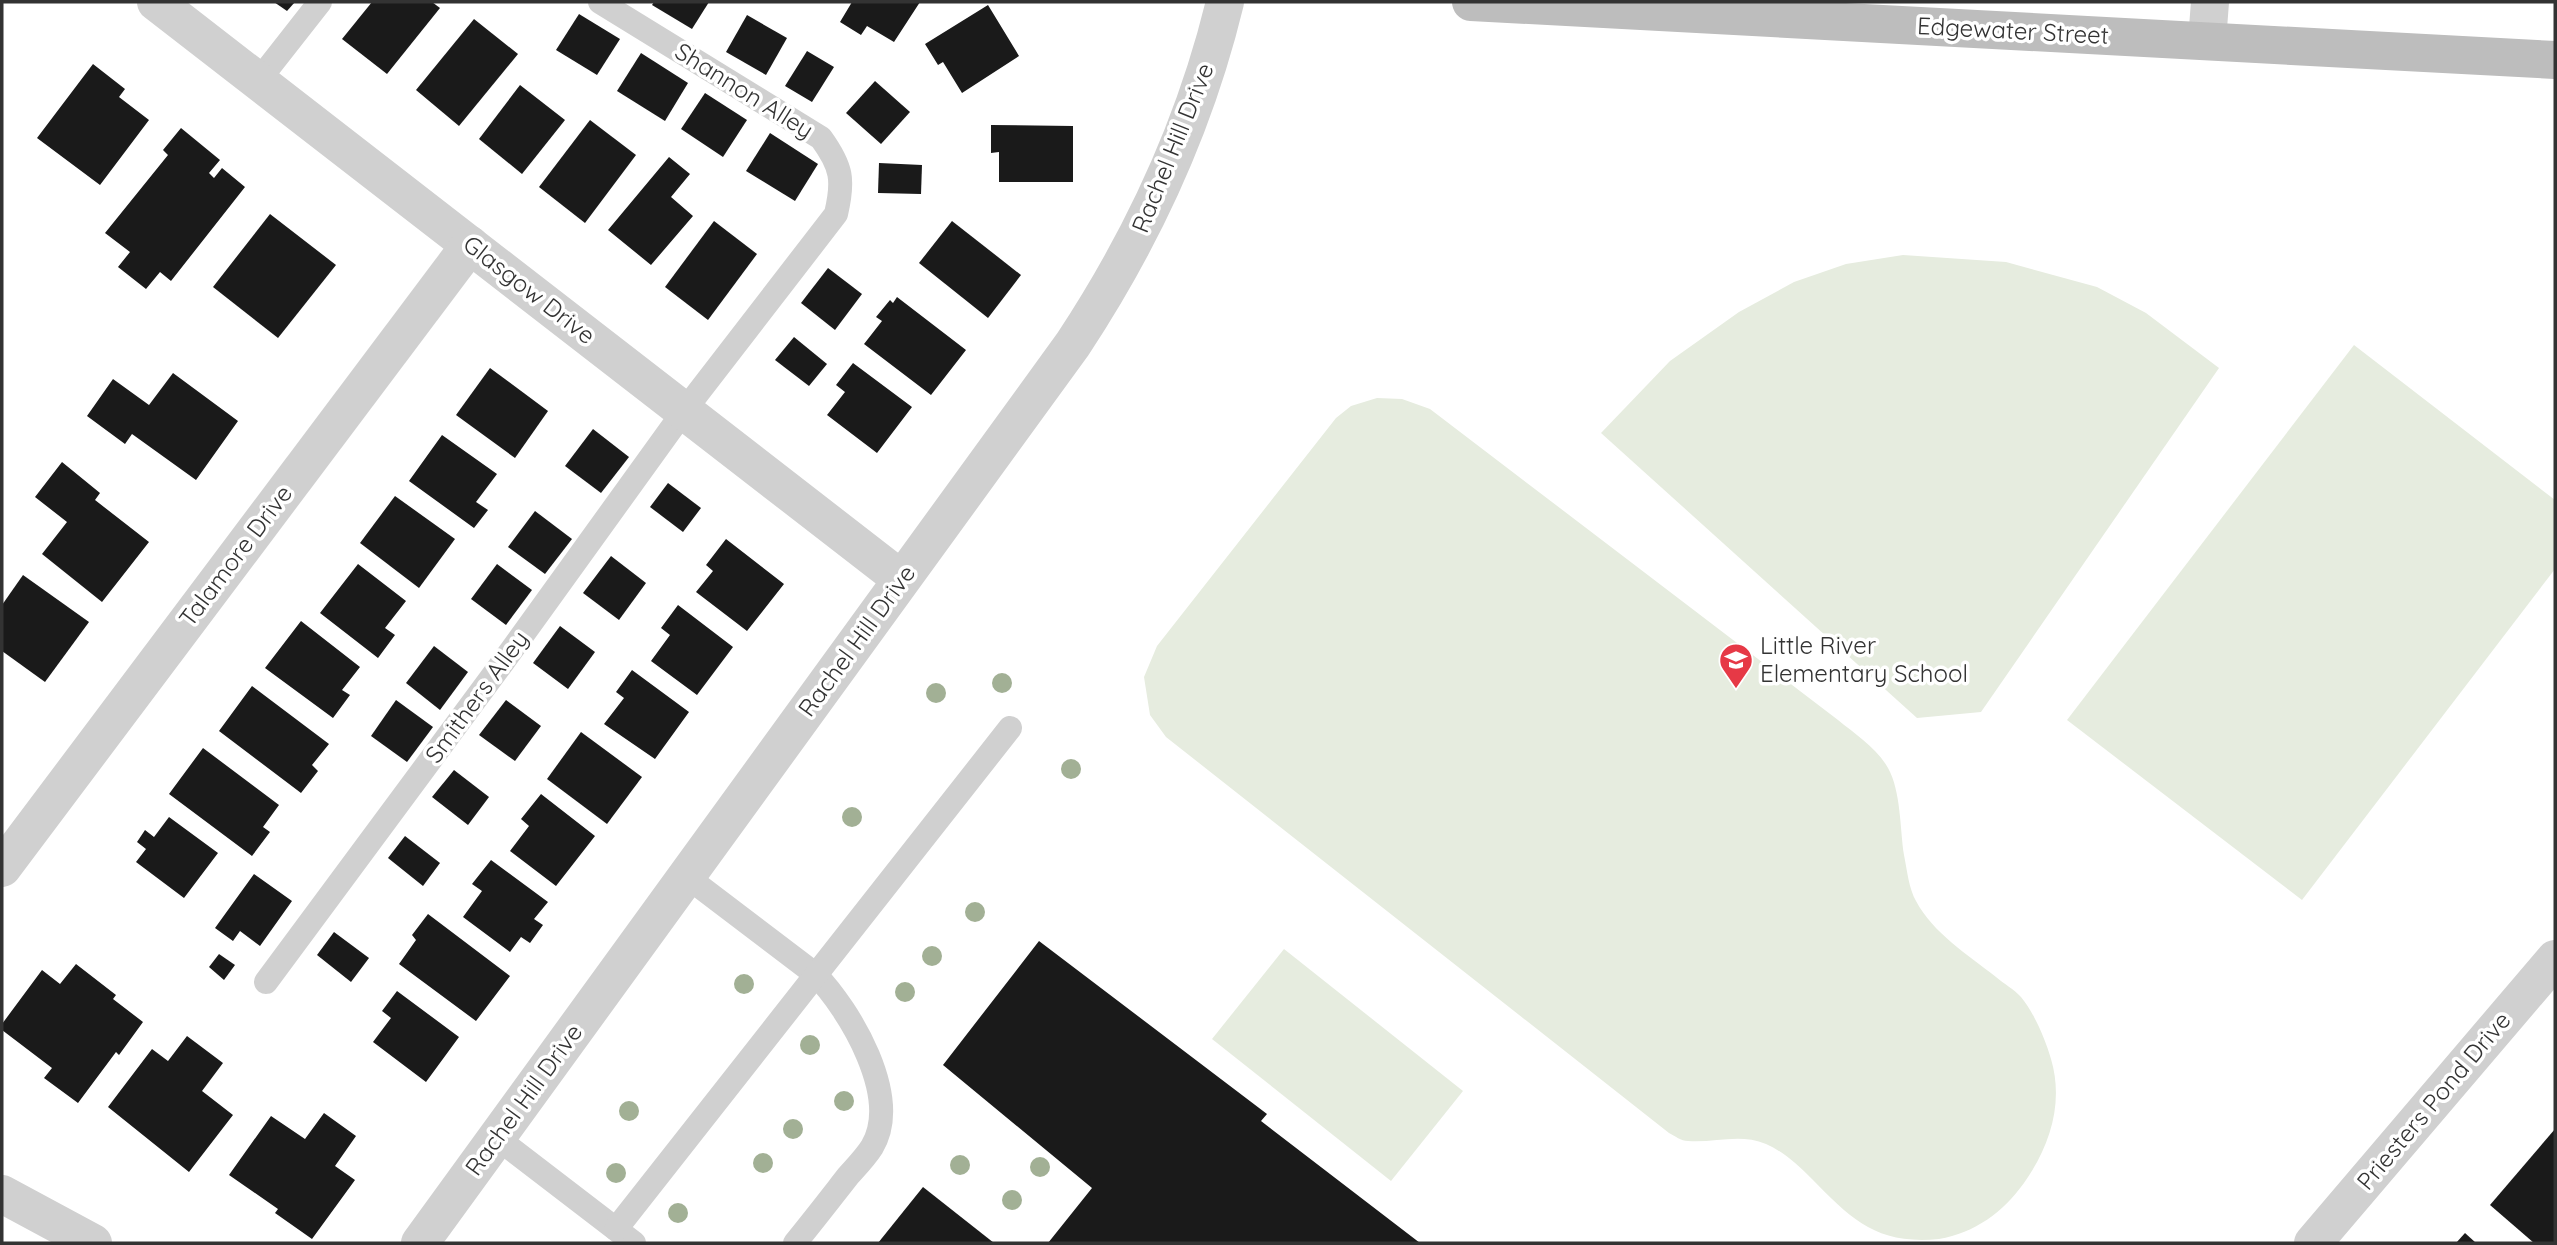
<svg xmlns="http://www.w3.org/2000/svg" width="2557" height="1245" font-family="Quicksand,sans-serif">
<rect width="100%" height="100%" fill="#fff"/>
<g fill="#e6ecdf">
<path d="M1903,255l103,7 91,25 49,26 73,55 -238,344 -64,6 -316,-285 69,-72 69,-49 55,-30 52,-18z"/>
<path d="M2354,345l201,155v69l-253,331 -235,-180z"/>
<path d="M1377,398l25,1 28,10 408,311c17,14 39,28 50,48 13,23 12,61 16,87 3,15 5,34 12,46 17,32 52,54 80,76 8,7 18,12 25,20 13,16 24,41 30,62 13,44 -1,87 -27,124 -21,29 -49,50 -85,56 -62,6 -87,-19 -127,-60 -14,-14 -28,-27 -46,-35 -26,-11 -51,-1 -78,-3 -7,0 -13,-5 -19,-8l-503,-396 -16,-22 -6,-38 13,-31 179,-228 15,-12z"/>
<path d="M1284,949l179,142 -72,90 -179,-142z"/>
</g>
<g fill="#1a1a1a">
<path d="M274,2h21l-8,9z"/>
<path d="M372,2h60l8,6 -53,66 -45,-35z"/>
<path d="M654,2h55l-17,27 -40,-24z"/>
<path d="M852,2h68l-26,40 -27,-16 -6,9 -21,-13z"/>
<path d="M988,5l31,51 -57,37 -19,-31 -5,3 -13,-21z"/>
<path d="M579,14l41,25 -23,36 -41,-25z"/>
<path d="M747,15l40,23 -21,37 -40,-23z"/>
<path d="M474,19l44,35 -59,72 -43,-36z"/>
<path d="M807,51l27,16 -22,35 -27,-16z"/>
<path d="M641,53l47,30 -23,38 -48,-30z"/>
<path d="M93,64l32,25 -6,8 30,23 -49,65 -63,-47z"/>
<path d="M875,81l35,31 -29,32 -35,-31z"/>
<path d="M520,85l45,35 -43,54 -43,-35z"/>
<path d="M705,93l42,27 -24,37 -42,-28z"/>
<path d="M590,120l46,35 -51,68 -46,-36z"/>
<path d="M991,125l82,1v56h-74v-30l-8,1z"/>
<path d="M181,128l39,32 -11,13 5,5 8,-10 23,19 -74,94 -11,-9 -14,17 -28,-22 12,-15 -25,-19 63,-78 -5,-5z"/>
<path d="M770,133l48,31 -23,37 -49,-30z"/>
<path d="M669,157l21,17 -19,23 22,19 -42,49 -43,-35z"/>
<path d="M879,163l43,2 -1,29 -43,-1z"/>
<path d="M270,214l66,51 -58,73 -65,-51z"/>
<path d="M714,221l43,33 -49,66 -43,-33z"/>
<path d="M952,221l69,54 -33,43 -69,-55z"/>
<path d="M828,268l34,26 -27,36 -34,-27z"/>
<path d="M897,297l69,53 -35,45 -67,-51 18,-23 -6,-4 14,-17 3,3z"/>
<path d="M794,337l33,27 -18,22 -34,-26z"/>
<path d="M853,363l59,44 -35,46 -50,-38 18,-23 -9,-7z"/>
<path d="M490,368l58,43 -33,47 -59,-43z"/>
<path d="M173,373l65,48 -42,59 -64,-46 -7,10 -38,-28 26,-37 36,26z"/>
<path d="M593,429l36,28 -28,36 -36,-27z"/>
<path d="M442,435l55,39 -21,28 12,8 -14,18 -65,-47z"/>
<path d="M62,462l38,31 -5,7 54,42 -47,60 -60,-48 25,-32 -32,-25z"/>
<path d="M668,483l33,25 -18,24 -33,-25z"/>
<path d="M395,496l60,43 -36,49 -59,-45z"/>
<path d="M535,511l37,28 -27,35 -37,-27z"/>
<path d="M726,539l58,45 -37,47 -51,-39 17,-21 -7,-6z"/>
<path d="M611,556l35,27 -27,37 -36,-27z"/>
<path d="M358,564l48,37 -21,27 10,7 -17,23 -58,-45z"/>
<path d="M497,564l35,26 -26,35 -35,-26z"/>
<path d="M23,575l66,47 -44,60 -43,-31v-46z"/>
<path d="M678,605l55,42 -36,48 -46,-34 19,-26 -9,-7z"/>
<path d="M301,621l59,46 -18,23 8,5 -17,23 -68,-50z"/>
<path d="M560,626l35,26 -27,37 -35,-26z"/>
<path d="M434,646l34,26 -28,38 -34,-27z"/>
<path d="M632,670l57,42 -34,47 -51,-35 20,-26 -8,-6z"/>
<path d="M252,686l77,58 -17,21 6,6 -17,22 -82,-62z"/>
<path d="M396,700l37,27 -26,35 -36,-26z"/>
<path d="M506,700l35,26 -26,35 -36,-26z"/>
<path d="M581,732l61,45 -35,47 -60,-45z"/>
<path d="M203,748l76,57 -16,22 7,5 -18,24 -83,-62z"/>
<path d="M454,770l35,27 -21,28 -36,-28z"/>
<path d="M541,794l54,42 -39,50 -46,-35 19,-25 -8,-7z"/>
<path d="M169,817l49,36 -34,45 -48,-36 10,-13 -9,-7 8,-12 9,7z"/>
<path d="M405,836l35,27 -17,23 -35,-28z"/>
<path d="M491,860l57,42 -14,17 9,6 -13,18 -9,-6 -11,15 -47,-35 19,-26 -10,-7z"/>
<path d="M254,874l38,27 -32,45 -20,-15 -7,10 -18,-13z"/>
<path d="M428,914l82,62 -34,45 -77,-57 17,-24 -4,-5z"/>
<path d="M334,932l35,26 -18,24 -34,-27z"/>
<path d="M1039,941l228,173 -6,7 159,122h-372l44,-55 -149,-123z"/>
<path d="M219,954l16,11 -11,15 -15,-13z"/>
<path d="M76,964l40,31 -3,4 30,23 -24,33 -3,-3 -38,51 -34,-25 8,-10 -50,-38v-6l40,-54 18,14z"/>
<path d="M397,991l62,46 -33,45 -53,-40 18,-24 -9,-7z"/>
<path d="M187,1036l36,27 -21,28 31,24 -44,57 -81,-65 44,-58 16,12z"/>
<path d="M324,1113l32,23 -21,30 20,14 -43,59 -37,-26 3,-4 -49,-34 42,-59 34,23z"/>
<path d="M2555,1129v114h-21l-44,-38z"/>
<path d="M923,1187l71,56h-116z"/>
<path d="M2465,1233l11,10h-20z"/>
</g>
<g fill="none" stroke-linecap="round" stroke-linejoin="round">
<g stroke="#d0d0d0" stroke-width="24">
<path d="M258,81l62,-79"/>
<path d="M686,876l129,98c35,36 87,123 57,173 -7,11 -16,20 -24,29 -18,23 -35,45 -53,67"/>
<path d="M266,982l237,-320 181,-251 152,-197c8,-34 6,-47 -15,-76l-221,-136"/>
<path d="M497,1138l137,105"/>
<path d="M616,1229l394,-501"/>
</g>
<g stroke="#d0d0d0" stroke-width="38">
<path d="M156,2l745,577"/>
<path d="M2207,41l3,-39"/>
<path d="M2,868l468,-623"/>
<path d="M2,1194l91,49"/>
<path d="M420,1243l653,-899c70,-106 122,-218 152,-342"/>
<path d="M2313,1243l242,-284"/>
</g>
<path stroke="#bdbdbd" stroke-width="38" d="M1471,2l1084,58"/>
</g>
<g fill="#a2b095">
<circle cx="1002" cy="683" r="10"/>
<circle cx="936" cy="693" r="10"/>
<circle cx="1071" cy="769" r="10"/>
<circle cx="852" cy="817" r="10"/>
<circle cx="975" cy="912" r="10"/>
<circle cx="932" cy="956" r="10"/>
<circle cx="744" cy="984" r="10"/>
<circle cx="905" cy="992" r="10"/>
<circle cx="810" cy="1045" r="10"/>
<circle cx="844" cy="1101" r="10"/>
<circle cx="629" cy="1111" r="10"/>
<circle cx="793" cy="1129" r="10"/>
<circle cx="763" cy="1163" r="10"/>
<circle cx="960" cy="1165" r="10"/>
<circle cx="1040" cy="1167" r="10"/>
<circle cx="616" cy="1173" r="10"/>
<circle cx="1012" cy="1200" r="10"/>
<circle cx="678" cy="1213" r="10"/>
</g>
<defs>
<g id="school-pin" transform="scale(1.75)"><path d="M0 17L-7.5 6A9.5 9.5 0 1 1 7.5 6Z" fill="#e63946" stroke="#fff"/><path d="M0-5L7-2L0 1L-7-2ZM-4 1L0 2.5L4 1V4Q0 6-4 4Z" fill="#fff"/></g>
</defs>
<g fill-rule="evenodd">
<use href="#school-pin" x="1736" y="660"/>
</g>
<g text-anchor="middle" stroke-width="7" stroke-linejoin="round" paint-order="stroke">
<g font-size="24" fill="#333" stroke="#fff">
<text transform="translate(2013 31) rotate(3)" y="8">Edgewater Street</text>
<text transform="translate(744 91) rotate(32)" y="8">Shannon Alley</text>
<text transform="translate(1173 148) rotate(-68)" y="8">Rachel Hill Drive</text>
<text transform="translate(529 290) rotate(38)" y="8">Glasgow Drive</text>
<text transform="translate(236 556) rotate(-53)" y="8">Talamore Drive</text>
<text transform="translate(857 641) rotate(-54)" y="8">Rachel Hill Drive</text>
<text transform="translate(477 697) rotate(-54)" y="8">Smithers Alley</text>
<text transform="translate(524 1100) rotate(-54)" y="8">Rachel Hill Drive</text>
<text transform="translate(2434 1101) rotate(-50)" y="8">Priesters Pond Drive</text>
</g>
<g font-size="24" fill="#333" stroke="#fff" text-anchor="start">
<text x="1760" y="654">Little River<tspan x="1760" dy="28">Elementary School</tspan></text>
</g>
</g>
<rect width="2557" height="1245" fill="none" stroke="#333333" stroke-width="7"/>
</svg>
